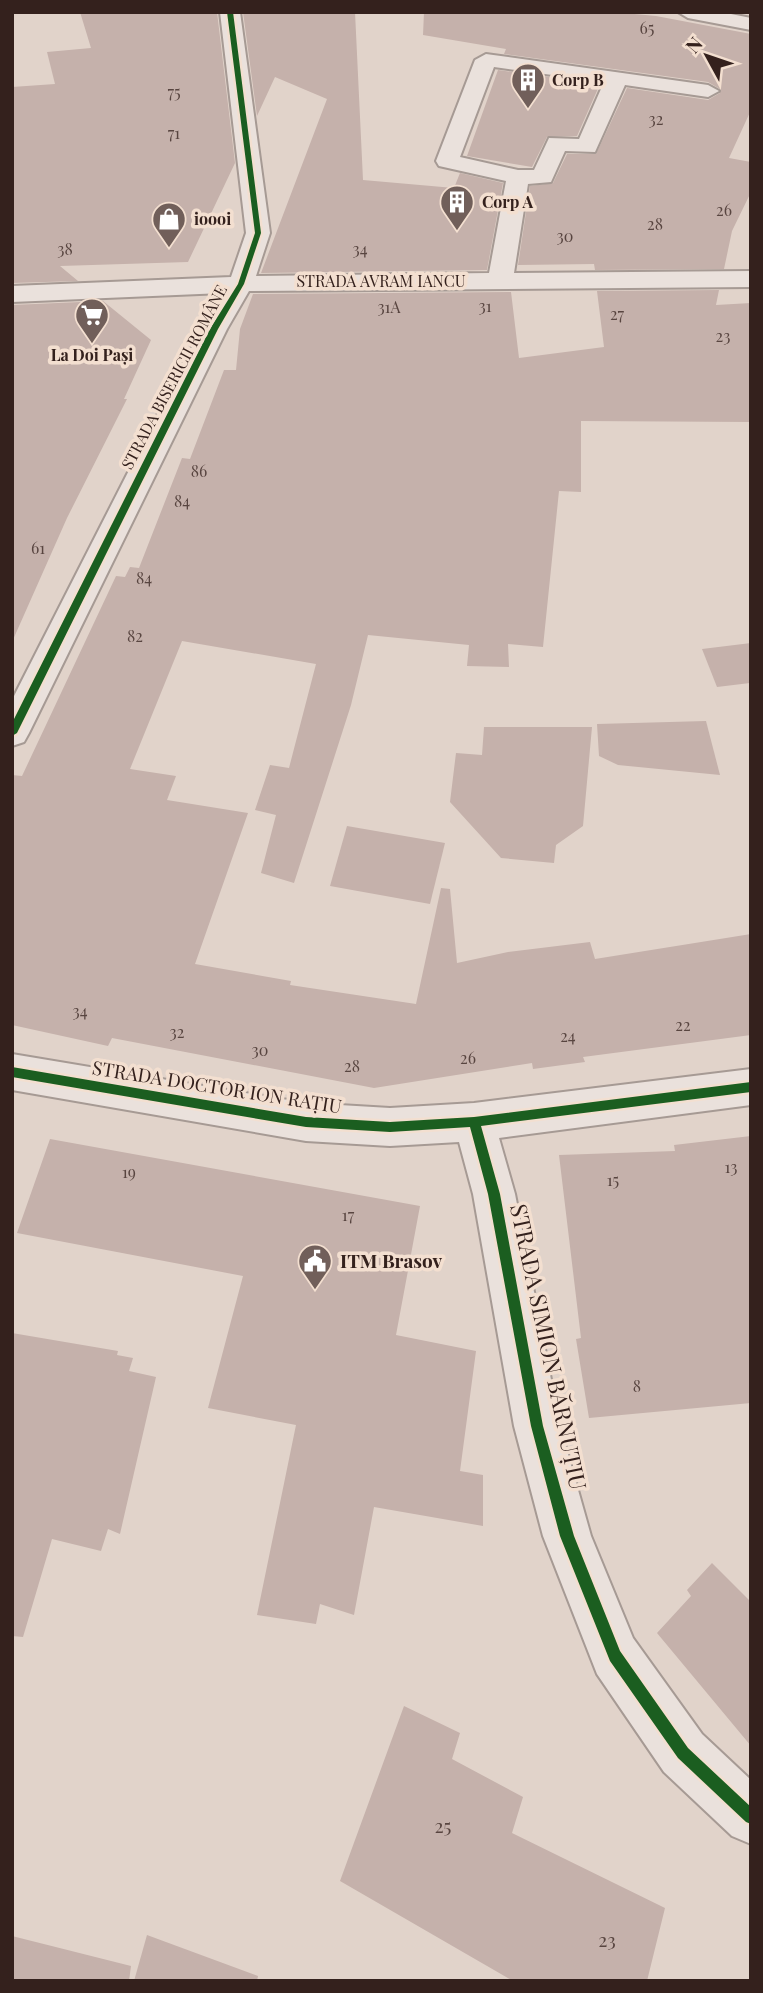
<svg xmlns="http://www.w3.org/2000/svg" width="763" height="1993" font-family="'Playfair Display',serif">
<rect width="100%" height="100%" fill="#e1d3ca"/>
<g fill="#c5b1ab">
<path d="M80,12h137l18,151 -47,99 -128,4 18,15 -66,2v-196l43,-3 -8,-32 44,-4z"/>
<path d="M243,12h112l8,168 91,8 6,-15 43,10 -16,87 -226,3 66,-174 -52,-22 -18,39z"/>
<path d="M424,12h189l43,4 95,18v76l-22,48 22,4v30l-19,39 -8,38 -129,1 -1,-6 -76,1 12,-79 23,-3 14,-29h29l31,-66 81,12 12,-7v-4l-12,-7 -204,-28 2,-5 -83,-14z"/>
<path d="M498,70l102,14 -23,52 -30,1 -15,30 -65,-11z"/>
<path d="M719,290l-3,15 35,-2v119l-170,-1v71l-22,-1 -16,156 -35,-3 1,23 -42,-1 2,-21 -101,-10 -17,70 -57,178 -33,-10 15,-58 -21,-5 15,-45 19,3 27,-104 -134,-23 -52,128 46,7 -9,24 81,13 -53,151 96,17 -1,4 126,19 25,-116 9,1 7,74 51,-11 82,-10 5,17 156,-25v101l-168,22 2,5 -52,7 -1,-6 -158,25 -262,-50 -4,8 -96,-21v-250l10,1 94,-200 9,1 5,-10 9,1 43,-110 8,1 34,-89h12l4,-41 13,-35 258,-2 8,66 85,-11 -7,-56z"/>
<path d="M103,301l48,39 -27,59h3l-60,119 -55,124v-337z"/>
<path d="M751,643l-1,40 -33,4 -15,-38z"/>
<path d="M706,721l14,54 -102,-10 -19,-9 -2,-32z"/>
<path d="M484,727h108l-9,99 -27,19 -2,18 -53,-5 -51,-56 6,-49 26,2z"/>
<path d="M347,826l98,17 -15,61 -100,-18z"/>
<path d="M751,1136v267l-162,15 -13,-79 5,-1 -22,-183 116,-4 -1,-6z"/>
<path d="M50,1139l370,67 -24,129 80,16 -16,120 23,4v51l-109,-19 -20,108 -34,-11 -4,20 -59,-9 39,-190 -88,-17 35,-132 -226,-43z"/>
<path d="M12,1333l106,18 -1,4 16,3 -4,13 27,6 -36,157 -12,-5 -7,22 -49,-12 -29,98 -11,-1z"/>
<path d="M712,1563l39,39v144l-94,-113 34,-37 -4,-6z"/>
<path d="M404,1706l56,27 -8,26 71,38 -11,36 153,75 -18,73h-134l-173,-100z"/>
<path d="M147,1935l111,41 -1,5h-123z"/>
<path d="M12,1936l119,30 -2,15h-117z"/>
</g>
<g fill="none" stroke-linecap="round" stroke-linejoin="round">
<g stroke="#a69a94" stroke-width="4">
<g id="minor">
<path d="M220,12h20l30,221 -14,43 233,-3 17,-92 -67,-15 -3,-5 39,-101 11,-6 222,31 11,6 -11,6 -83,-12 -30,67 -30,-1 -14,31 -23,2 -14,89 237,-2v16l-502,4 -22,38 -198,404 -5,9 -12,4v-46l189,-371 22,-36 -211,9v-16l219,-9 15,-44zM494,67l110,15 -25,57 -30,-1 -15,32h-16l-58,-13z"/>
<path d="M678,12h43l30,6v12l-63,-12z"/>
<path d="M12,1054l294,49 84,5 84,-5 277,-34v36l-252,33 16,56 45,232 31,110 42,102 69,96 49,46v64l-19,-8 -68,-64 -67,-98 -54,-138 -29,-110 -41,-232 -14,-52 -69,4 -84,-5 -294,-51z"/>
</g>
</g>
<use href="#minor" fill="#eae1dc" fill-rule="evenodd"/>
<g stroke="#f3dfd0" stroke-width="5">
<g id="cycleway">
<path d="M227,12h6l28,221 -17,51 -26,45 -201,404 -5,3v-13l198,-394 28,-45 17,-51z"/>
<path d="M12,1067l294,50 84,5 84,-5 277,-35v10l-270,34 19,68 43,232 31,110 46,115 68,97 63,59v17l-5,-2 -68,-64 -68,-97 -50,-125 -29,-110 -43,-232 -18,-67 -80,5 -84,-5 -294,-50z"/>
</g>
</g>
<use href="#cycleway" fill="#1b5e20" fill-rule="evenodd"/>
</g>
<defs>
<g id="building-pin" transform="scale(1.75)"><path d="M0 17L-7.5 6A9.5 9.5 0 1 1 7.5 6Z" fill="#715f5a" stroke="#f3dfd0"/><path d="M-4-6H4V6H1V3H-1V6H-4ZM-2.5-4.3h1.7v1.8h-1.7ZM.8-4.3h1.7v1.8H.8ZM-2.5-1h1.7V.8h-1.7ZM.8-1h1.7V.8H.8Z" fill="#fff"/></g>
<g id="shop-pin" transform="scale(1.75)"><path d="M0 17L-7.5 6A9.5 9.5 0 1 1 7.5 6Z" fill="#715f5a" stroke="#f3dfd0"/><path d="M-5-2.5h2.3a2.7 3.5 0 0 1 5.4 0H5L5.5 6h-11ZM-1.5-2.5h3a1.5 2.3 0 0 0-3 0Z" fill="#fff"/></g>
<g id="supermarket-pin" transform="scale(1.75)"><path d="M0 17L-7.5 6A9.5 9.5 0 1 1 7.5 6Z" fill="#715f5a" stroke="#f3dfd0"/><path d="M-6-5.5h2.5l.6 2H6L4.5 2H-2.5L-4.4-4H-6ZM-1.5 3.2a1.3 1.3 0 1 0 .1 0ZM3 3.2a1.3 1.3 0 1 0 .1 0Z" fill="#fff"/></g>
<g id="civic-pin" transform="scale(1.75)"><path d="M0 17L-7.5 6A9.5 9.5 0 1 1 7.5 6Z" fill="#715f5a" stroke="#f3dfd0"/><path d="M-.6-6.5H3V-4.5H.6V-3L4-1V1h2V6H-6V1h2V-1L-.6-3ZM-1.2 2.5V6h2.4V2.5Z" fill="#fff"/></g>
</defs>
<g fill-rule="evenodd">
<use href="#building-pin" x="528" y="80"/>
<use href="#building-pin" x="457" y="202"/>
<use href="#shop-pin" x="169" y="219"/>
<use href="#supermarket-pin" x="92" y="315"/>
<use href="#civic-pin" x="315" y="1261"/>
</g>
<g text-anchor="middle" stroke-width="7" stroke-linejoin="round" paint-order="stroke">
<g font-size="16" fill="#584540">
<text x="647" y="34">65</text>
<text x="174" y="98">75</text>
<text x="656" y="125">32</text>
<text x="174" y="139">71</text>
<text x="724" y="216">26</text>
<text x="655" y="230">28</text>
<text x="565" y="242">30</text>
<text x="65" y="255">38</text>
<text x="360" y="255">34</text>
<text x="485" y="312">31</text>
<text x="389" y="313">31A</text>
<text x="617" y="320">27</text>
<text x="723" y="342">23</text>
<text x="199" y="477">86</text>
<text x="182" y="507">84</text>
<text x="38" y="554">61</text>
<text x="144" y="584">84</text>
<text x="135" y="642">82</text>
<text x="80" y="1017">34</text>
<text x="683" y="1031">22</text>
<text x="177" y="1038">32</text>
<text x="568" y="1042">24</text>
<text x="260" y="1056">30</text>
<text x="468" y="1064">26</text>
<text x="352" y="1072">28</text>
<text x="731" y="1173">13</text>
<text x="129" y="1178">19</text>
<text x="613" y="1186">15</text>
<text x="348" y="1221">17</text>
<text x="637" y="1392">8</text>
</g>
<g font-size="16" font-weight="bold" fill="#34211d" stroke="#f3dfd0" text-anchor="start">
<text x="552" y="86">Corp B</text>
<text x="482" y="208">Corp A</text>
<text x="194" y="225">ioooi</text>
<text x="92" y="361" text-anchor="middle">La Doi Pași</text>
</g>
<g font-size="16" fill="#34211d" stroke="#f3dfd0">
<text x="381" y="287">STRADA AVRAM IANCU</text>
<text transform="translate(174 377) rotate(-62)" y="6">STRADA BISERICII ROMÂNE</text>
</g>
<g font-size="19" fill="#34211d" stroke="#f3dfd0">
<text transform="translate(217 1087) rotate(9)" y="7">STRADA DOCTOR ION RAȚIU</text>
</g>
<g font-size="19" font-weight="bold" fill="#34211d" stroke="#f3dfd0" text-anchor="start">
<text x="340" y="1268">ITM Brasov</text>
</g>
<g font-size="19" fill="#584540">
<text x="443" y="1833">25</text>
<text x="607" y="1947">23</text>
</g>
<g font-size="23" fill="#34211d" stroke="#f3dfd0">
<text transform="translate(548 1347) rotate(78)" y="8">STRADA SIMION BĂRNUȚIU</text>
</g>
</g>
<rect width="763" height="1993" fill="none" stroke="#34211d" stroke-width="28"/>
<g transform="translate(707 56) rotate(310)" stroke="#f3dfd0" stroke-width="5" paint-order="stroke">
<path d="M0-5L12 26L0 18L-12 26Z" fill="#34211d"/>
<text y="-10" font-size="19" font-weight="bold" text-anchor="middle" fill="#34211d">N</text>
</g>
</svg>
